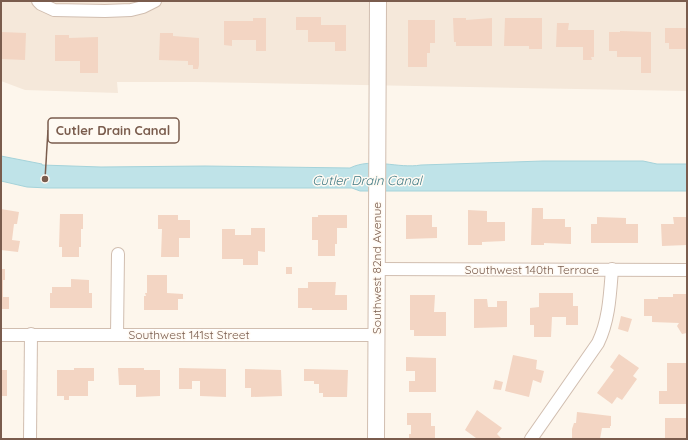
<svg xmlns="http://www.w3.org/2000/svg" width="688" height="440" font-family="Quicksand,sans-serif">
<rect width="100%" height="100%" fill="#fdf6ec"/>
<path fill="#f5e8da" d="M1,1h686v90l-492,-9h-78l1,11 -93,-3 -24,-9z"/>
<path fill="#bfe3e8" stroke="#a5d3da" d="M1,156l41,8v1l59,2 104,-1 145,2c22,-11 48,1 71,-3l122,-4h100l14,3h30v27h-327l-8,-3h-304l-21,-1 -26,-6z"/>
<g fill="#f3d5c3">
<path d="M296,17h25v8h25v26h-11v-9h-27v-12h-12z"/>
<path d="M253,18h13v33h-10v-11h-24v6l-8,-1v-24h29z"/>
<path d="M453,18h13v2l26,-2v28h-36v-4h-2z"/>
<path d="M505,18h37v31h-13v-3h-25z"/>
<path d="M408,20h27v23h-5v10h-3v14h-19z"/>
<path d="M557,23h12l-1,7h26v27h-3l1,3h-9v-13h-27z"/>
<path d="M665,28h22v21h-18v-6h-4z"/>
<path d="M620,31l31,1v41h-10v-16h-24v-6h-8v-19h11z"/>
<path d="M1,32l25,1 -1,27 -24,-1z"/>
<path d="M160,33h13v3l26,2v27l-1,4h-5v-4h-5v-4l-29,-1z"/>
<path d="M55,35h14v3l29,-1v36h-18v-12h-25z"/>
<path d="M532,208h11v11h22v8h6v17l-27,-1v2h-13z"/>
<path d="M1,209l18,3 -2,12h-3l-2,16 8,1 -2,11 -17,-2z"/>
<path d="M468,210l19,1v11h18v19l-23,1v3h-14z"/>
<path d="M60,214h23v15h-2v18h-2v10h-17v-10h-3z"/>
<path d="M158,215h20v5h12v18h-11v19h-18l1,-28h-4z"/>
<path d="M318,215h29v13h-10v16h-2v12h-17v-16h-6v-23h6z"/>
<path d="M406,215h26v12h5v11l-31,1z"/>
<path d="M597,217l29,1v6h12v19h-47v-19h6z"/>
<path d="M673,217h14v28l-25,1 -1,-22h13z"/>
<path d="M251,228h14v24l-7,-1v14h-15v-6h-21v-30h13v6h16z"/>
<rect x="286" y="267" width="6" height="7"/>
<path d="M1,269h4v11h-2v17h6v12h-8z"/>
<path d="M147,275h20v18l16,1v5h-5v11h-34v-14h2l-1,-3h2z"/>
<path d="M71,279l18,1v13h3v15h-42v-15h2v-6h19z"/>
<path d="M308,282h28l-1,13h12v15h-35v-2h-14v-20h10z"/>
<path d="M539,293h34v13h5v19h-12v-8h-14l-1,20h-17v-12h-4v-17l9,-1z"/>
<path d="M673,294h14v39l-5,1 -5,-8 2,-3 -27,-1v-6h-8v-17h14v-2h15z"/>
<path d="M410,295h25l-1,17h12v24h-32v-6h-4z"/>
<path d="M474,299h13l1,8h9v-6h10v26l-33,1z"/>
<path d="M621,316l11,3 -4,13 -10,-3z"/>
<path d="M619,354l20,14 -6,8 4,3 -15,21 -5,-3 -5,7 -15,-11 17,-23 -4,-3z"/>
<path d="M513,355l24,5 -1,9 8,2 -3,12 -8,-3 -4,17 -24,-6z"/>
<path d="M406,357l30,1v34h-27v-11h6v-10h-9z"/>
<path d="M667,363h20v41h-28v-13h8z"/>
<path d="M74,368h20v13h-6v15h-19v4h-5v-4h-7v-26h17z"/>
<path d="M118,368h26v2h16v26l-24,1v-12h-17z"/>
<path d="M179,368l47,1v28l-26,-1v-15h-8v8h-13z"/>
<path d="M245,369l36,1 1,26 -31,1v-9h-6z"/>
<path d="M304,369l44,1 -1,27h-24v-4h-4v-9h-5v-3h-10z"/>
<rect x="1" y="370" width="6" height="26"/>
<path d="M495,380l8,2 -2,8 -8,-1z"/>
<path d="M477,410l25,18 -5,6 5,5h-27l1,-1 -11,-8z"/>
<path d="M577,412l34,4v10h-1v2h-8l-2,11h-28v-10l2,-6h2z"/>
<path d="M407,413h24v13h4v13h-26v-5h2v-9h-4z"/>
<rect x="665" y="418" width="22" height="21"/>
</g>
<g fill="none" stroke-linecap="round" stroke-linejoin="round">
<g stroke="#d1beb0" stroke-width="14">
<g id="minor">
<path d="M38,1l3,3 13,6 51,1 26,-1 12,-3 12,-6"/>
<path d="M377,269l310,1"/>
<path d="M1,335h376"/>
<path d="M117,335l1,-81"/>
<path d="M30,439l1,-105"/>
<path d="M531,439l67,-96c11,-23 12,-48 14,-74"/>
</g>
</g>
<g stroke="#d1beb0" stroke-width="18">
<path id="tertiary" d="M376,439l2,-438"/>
</g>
<use href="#minor" stroke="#fff" stroke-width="12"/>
<use href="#tertiary" stroke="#fff" stroke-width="16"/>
</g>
<g text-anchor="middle" stroke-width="3" stroke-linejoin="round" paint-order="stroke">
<g font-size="12" fill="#7a5c4d" stroke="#fffaf3">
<text transform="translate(377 268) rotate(-90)" y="4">Southwest 82nd Avenue</text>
<text x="532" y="274">Southwest 140th Terrace</text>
<text x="189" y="339">Southwest 141st Street</text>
</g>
<g font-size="13" font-style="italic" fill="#437c86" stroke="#fffaf3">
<text x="367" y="185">Cutler Drain Canal</text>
</g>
</g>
<path fill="none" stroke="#7a5c4d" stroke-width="1.5" d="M45 179L48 130"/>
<circle fill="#7a5c4d" stroke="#fffaf3" stroke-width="1.5" cx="45" cy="179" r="4"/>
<rect fill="#fffaf3" stroke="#7a5c4d" stroke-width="1.5" x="48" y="118" width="131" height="25" rx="4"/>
<g font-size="13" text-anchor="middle" font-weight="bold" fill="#7a5c4d">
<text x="113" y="135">Cutler Drain Canal</text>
</g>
<rect width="688" height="440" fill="none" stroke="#7a5c4d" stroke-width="4"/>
</svg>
